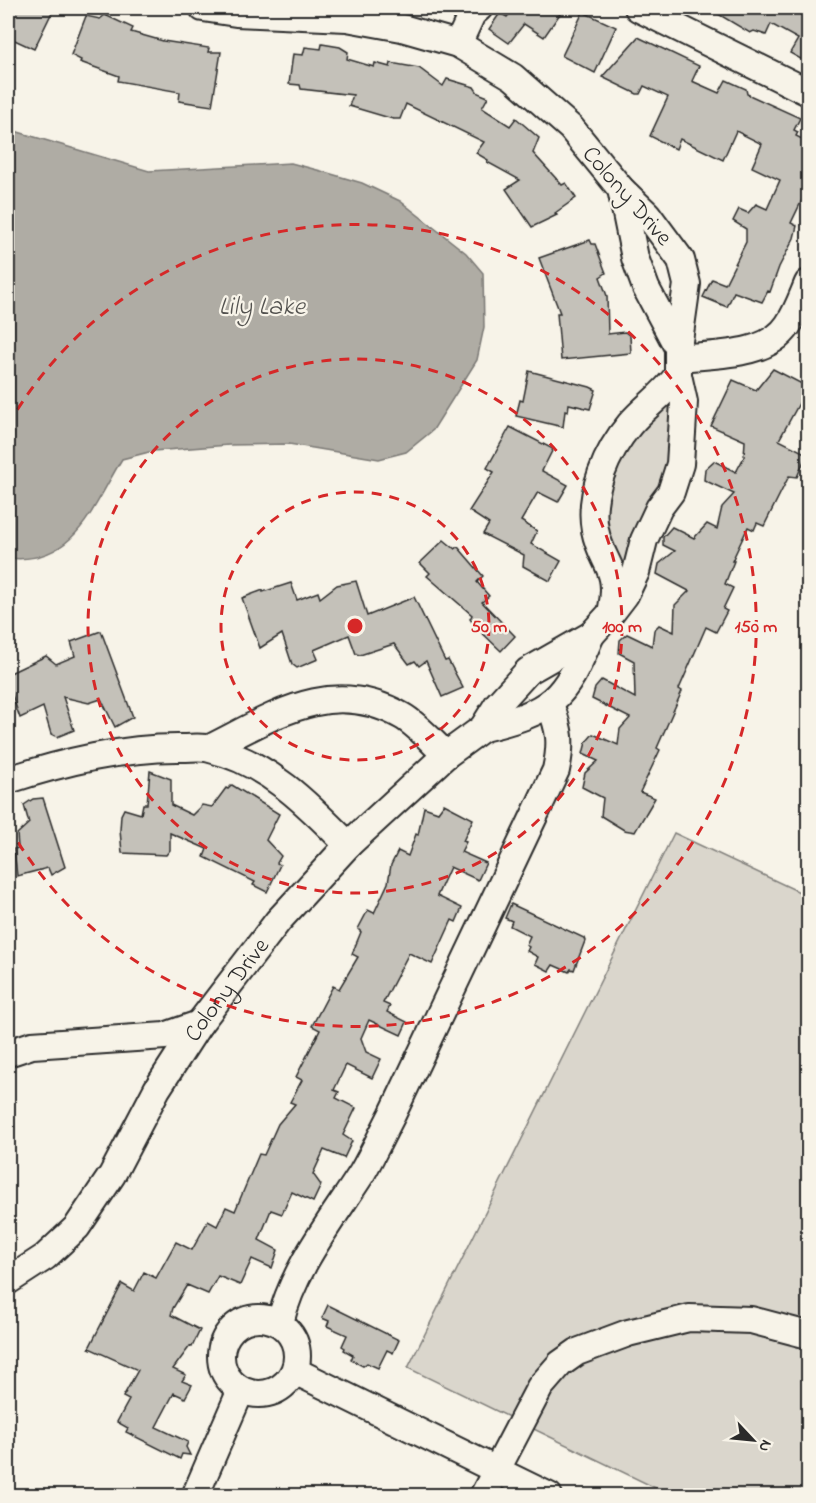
<svg xmlns="http://www.w3.org/2000/svg" width="816" height="1503" font-family="'Indie Flower',sans-serif">
<rect width="100%" height="100%" fill="#f7f3e8"/>
<filter id="ink" filterUnits="userSpaceOnUse"><feTurbulence type="fractalNoise" baseFrequency=".0167" numOctaves="2"/><feDisplacementMap in="SourceGraphic" scale="12" xChannelSelector="R" yChannelSelector="G"/><feConvolveMatrix kernelMatrix="1 2 1 2 8 2 1 2 1" color-interpolation-filters="sRGB"/></filter>
<g filter="url(#ink)">
<g fill="#dad6cc" stroke="#82807c" stroke-width="1.5">
<path d="M674,398l4,46 -55,133 -21,-44 3,-50 15,-38z"/>
<path d="M674,833l134,63v599h-138l-262,-127z"/>
</g>
<path fill="#afaca4" stroke="#7a7874" stroke-width="1.5" d="M8,129l141,42 142,-8 30,8 41,12 38,18 66,52 17,20 1,54 -7,33 -44,70 -27,22 -27,7 -90,-15 -60,1 -76,6 -31,8c-29,47 -47,107 -114,99z"/>
<g fill="#c4c1b9" stroke="#2b2b2b" stroke-width="1.5">
<path d="M8,8h46l-20,41 -26,-12z"/>
<path d="M514,8h50l-20,29 -20,-13 -15,19 -20,-14 11,-16 7,4z"/>
<path d="M708,8h82l18,9v46l-18,-10 8,-14 -27,-15 -5,11 -12,-4 -4,2z"/>
<path d="M583,12l33,15 -21,46 -33,-17z"/>
<path d="M105,15l28,13 -2,4 32,9 46,7 -1,4h13l-9,54 -33,-5 1,-9 -62,-11 1,-5 -39,-14 1,-2 -10,-5 15,-39 14,3z"/>
<path d="M638,37l61,29 -7,15 27,12 7,-13 20,9 1,5 53,24 -6,12 4,2 -2,4 12,6v58l-5,-2 -12,25 6,3 -3,12 -15,29 -9,25 -2,-1 -6,11 -28,-10 -7,15 -24,-10 9,-18 13,5 21,-42v-13l-13,-8 6,-12 9,4 8,-9 11,5 13,-29 -28,-13 10,-23 -26,-13 -13,29 -43,-21 -4,10 -26,-13 18,-39 -24,-11 -4,8h-3l-35,-17z"/>
<path d="M322,44l18,3 8,5 -1,7 27,8 1,-4 15,4 1,-4 28,5 24,18 4,-7 27,8 4,6 10,4 -6,11 28,18 6,-8 23,20 -6,15 29,32 4,-2 10,15 -21,15 2,2 -25,12 -26,-38 14,-9 -33,-18 1,-2 -12,-7 8,-11 -78,-38 -6,15h-7l-44,-13 4,-11 -52,-6 -1,-4 -11,-1 4,-30 10,1 2,-8 16,2z"/>
<path d="M590,240l2,4h3l11,29 -6,4 7,19 1,38 17,-2 5,4 1,17 -70,7 -4,-47h3l-21,-55z"/>
<path d="M773,369l35,18 -29,53 28,14 -10,23 -8,-1 -25,50 -7,-3 -3,7 -6,-3 -16,34h2l-9,23 8,4 -10,21 4,2 -11,21 -10,-5 -27,62 3,2 -25,57 3,2 -20,42 15,6 -20,34 -11,-2 -23,-14 2,-18 -21,-11 3,-14 13,-12 -15,-7 3,-12 7,-8 25,11 2,-16 10,-11 -38,-19 3,-11 7,-8 33,18 -1,-37 -15,-8 1,-13 7,-6 25,12 2,-16 5,-5 15,7 1,-27 14,-14 -32,-17 2,-10 16,-13 -12,-6v-8l9,-10 22,11 13,-14 10,5 5,-22 12,-13 -30,-14 1,-11 9,-8 22,11 8,-15 1,-16 -34,-15 22,-46 23,10z"/>
<path d="M529,371l61,16 6,3 -6,19 -21,-5 -1,8 -3,-1 -2,16 -47,-11 4,-16 3,1z"/>
<path d="M510,427l43,22 -11,22 26,14 -10,17 -20,-10 -17,29 16,10 -6,13 30,17 -11,20 -27,-15 1,-11 -41,-21 6,-10 -20,-13 25,-39 -7,-4z"/>
<path d="M444,540l11,9 3,-2 25,29 -6,6 12,14 -7,6 33,34 -14,15 -26,-25 -5,-7 2,-4 -45,-39 3,-3 -10,-10z"/>
<path d="M356,581l11,35 47,-19 31,64 3,-1 15,28 -21,9 -16,-36 -7,5 -4,-5 -6,3 -15,-20 -34,11 -4,-1 -7,-19 -35,15 4,9 -21,9 -5,-4 -10,-30 -22,14 -18,-50 21,-8v2l28,-9 6,17 21,-8 2,6 17,-13z"/>
<path d="M101,631l32,86 -18,10 -14,-28 -12,4 -26,-6 11,33 -17,7 -6,-3 -8,-27 -23,11 -12,-34v-10l38,-18 10,8 19,-8 -4,-14z"/>
<path d="M150,771l21,8v26l21,10 10,-10 10,2 14,-19 2,1 4,-4 47,29 -13,26 15,16 -4,7 3,2 -13,27 -14,-7 2,-3 -51,-25 3,-8 -37,-16v17l-4,5 -44,-2 -2,-23 1,-15 3,-6 17,5 2,-10h4z"/>
<path d="M43,798l22,69 -14,8 -3,-7 -31,8 -3,-27 4,-1 -1,-14 12,-11 -5,-18 9,-6z"/>
<path d="M444,804l29,15 -10,22 3,1 -5,10 25,11 -8,17 -28,-13 -13,29 25,12 -6,14 -4,-2 -20,44 -23,-11 -26,50 7,3 -3,6 20,10 -6,13 -32,-15 -8,18 5,14 15,7 -9,19 -26,-13 -12,25 5,2 -3,6 20,10 -13,27 9,6 -8,17 -20,-8 -11,24 8,11 -8,17 -21,-10 -10,22 -11,-4 -12,30 19,10 -6,18 -20,-9 -12,26 -22,-9 -10,18 -21,-9 -14,23 -2,7 29,15 -8,17 -2,-1 -17,23 13,6 -4,6 10,4 -7,13 -11,-5 -18,34 32,15 -2,5 4,8 -8,-1 -2,5 -54,-27 2,-4 -11,-6 12,-22 -6,-3 15,-27 -49,-22 33,-64 12,7 10,-19 12,6 20,-36 16,8 16,-29 9,5 9,-19 9,4 24,-57 5,1 14,-31 17,-20 -5,-2 12,-22 -6,-3 24,-47 -8,-4 21,-40 6,3 19,-32 -6,-3 9,-22 -3,-3 10,-19 6,3 14,-30 3,-18 7,-14 10,5 8,-22 2,1 6,-28 14,5z"/>
<path d="M511,904l73,34 1,3 -11,29 -3,-1 -2,3 -16,-7 -4,6 -14,-7 3,-7 -11,-6 2,-4 -3,-2 4,-9 -20,-10 2,-5 -7,-3z"/>
<path d="M328,1305l71,35 -6,13 -6,-3 -9,18 -11,-5 -4,3 -12,-6 2,-5 -9,-5 1,-2 -3,-2 5,-11 -20,-9 2,-5 -7,-3z"/>
</g>
<g fill="none" stroke-linecap="round" stroke-linejoin="round">
<g stroke="#2b2b2b" stroke-width="30">
<g id="minor">
<path d="M638,8l170,84"/>
<path d="M458,44l14,-30 7,-6"/>
<path d="M621,189l14,69 11,30 32,60"/>
<path d="M679,358c34,-4 88,-1 109,-33 9,-13 14,-28 20,-42"/>
<path d="M612,608c8,-41 -10,-43 -17,-78 -7,-36 12,-79 35,-106 16,-19 32,-27 48,-49"/>
<path d="M483,728c69,-16 81,-28 108,-93"/>
<path d="M210,748c64,-32 121,-72 192,-32 16,9 31,27 44,39"/>
<path d="M8,780c56,-18 116,-33 175,-32 9,0 19,-2 27,1 57,13 99,56 138,96"/>
<path d="M8,1053l24,-8 133,-9 34,-12"/>
<path id="s1" d="M8,1281l37,-24 32,-30 35,-52 45,-86 42,-65 79,-103 70,-76 98,-90 37,-27 15,-24 30,-33 63,-36 21,-23 13,-17 11,-23 8,-32 15,-32 12,-16 9,-28 4,-62 -6,-27v-27l9,-64 -6,-24 -34,-46 -26,-25 -50,-61 -58,-51 -55,-33 -56,-16 -55,-10 -111,-5 -33,-5"/>
<circle cx="259" cy="1356" r="38"/>
<path d="M280,1323c13,-55 52,-103 82,-150 11,-19 20,-39 30,-58l164,-345c6,-28 4,-39 -6,-66"/>
<path d="M295,1371l254,125"/>
<path d="M195,1496l46,-106"/>
<path d="M483,1496l57,-109 20,-23 17,-12 51,-19 61,-15 62,2 57,15"/>
</g>
</g>
<use href="#minor" stroke="#f7f3e8" stroke-width="26"/>
</g>
</g>
<g fill="none" stroke="#d62828" stroke-width="3" stroke-dasharray="10 8">
<circle cx="355" cy="626" r="134"/>
<circle cx="355" cy="626" r="267"/>
<path d="M8 425A401 401 0 1 1 8 826"/>
</g>
<g text-anchor="middle" stroke-width="4.5" stroke-linejoin="round" paint-order="stroke">
<g font-size="24" fill="#2b2b2b" stroke="#f7f3e8">
<text transform="translate(628 195) rotate(49)" y="8">Colony Drive</text>
<text dy="8" stroke="none"><textPath href="#s1" startOffset="369">Colony Drive</textPath></text>
</g>
<g font-size="26" font-style="italic" fill="#53524f" stroke="#f7f3e8">
<text x="262" y="314">Lily Lake</text>
</g>
</g>
<circle cx="355" cy="626" r="9" fill="#d62828" stroke="#f7f3e8" stroke-width="3"/>
<g font-size="18" text-anchor="middle" font-weight="bold" fill="#d62828" stroke="#f7f3e8" stroke-width="4.5" stroke-linejoin="round" paint-order="stroke">
<text x="489" y="632">50 m</text>
<text x="622" y="632">100 m</text>
<text x="756" y="632">150 m</text>
</g>
<rect width="816" height="1503" fill="none" stroke="#f7f3e8" stroke-width="30"/>
<rect x="15" y="15" width="786" height="1473" fill="none" stroke="#2b2b2b" stroke-width="2" filter="url(#ink)"/>
<g transform="translate(753 1440) rotate(116)" stroke="#f7f3e8" stroke-width="4.5" paint-order="stroke">
<path d="M0-4.5L10 22L0 15L-10 22Z" fill="#2b2b2b"/>
<text y="-9" font-size="16" font-weight="bold" text-anchor="middle" fill="#2b2b2b">N</text>
</g>
</svg>
